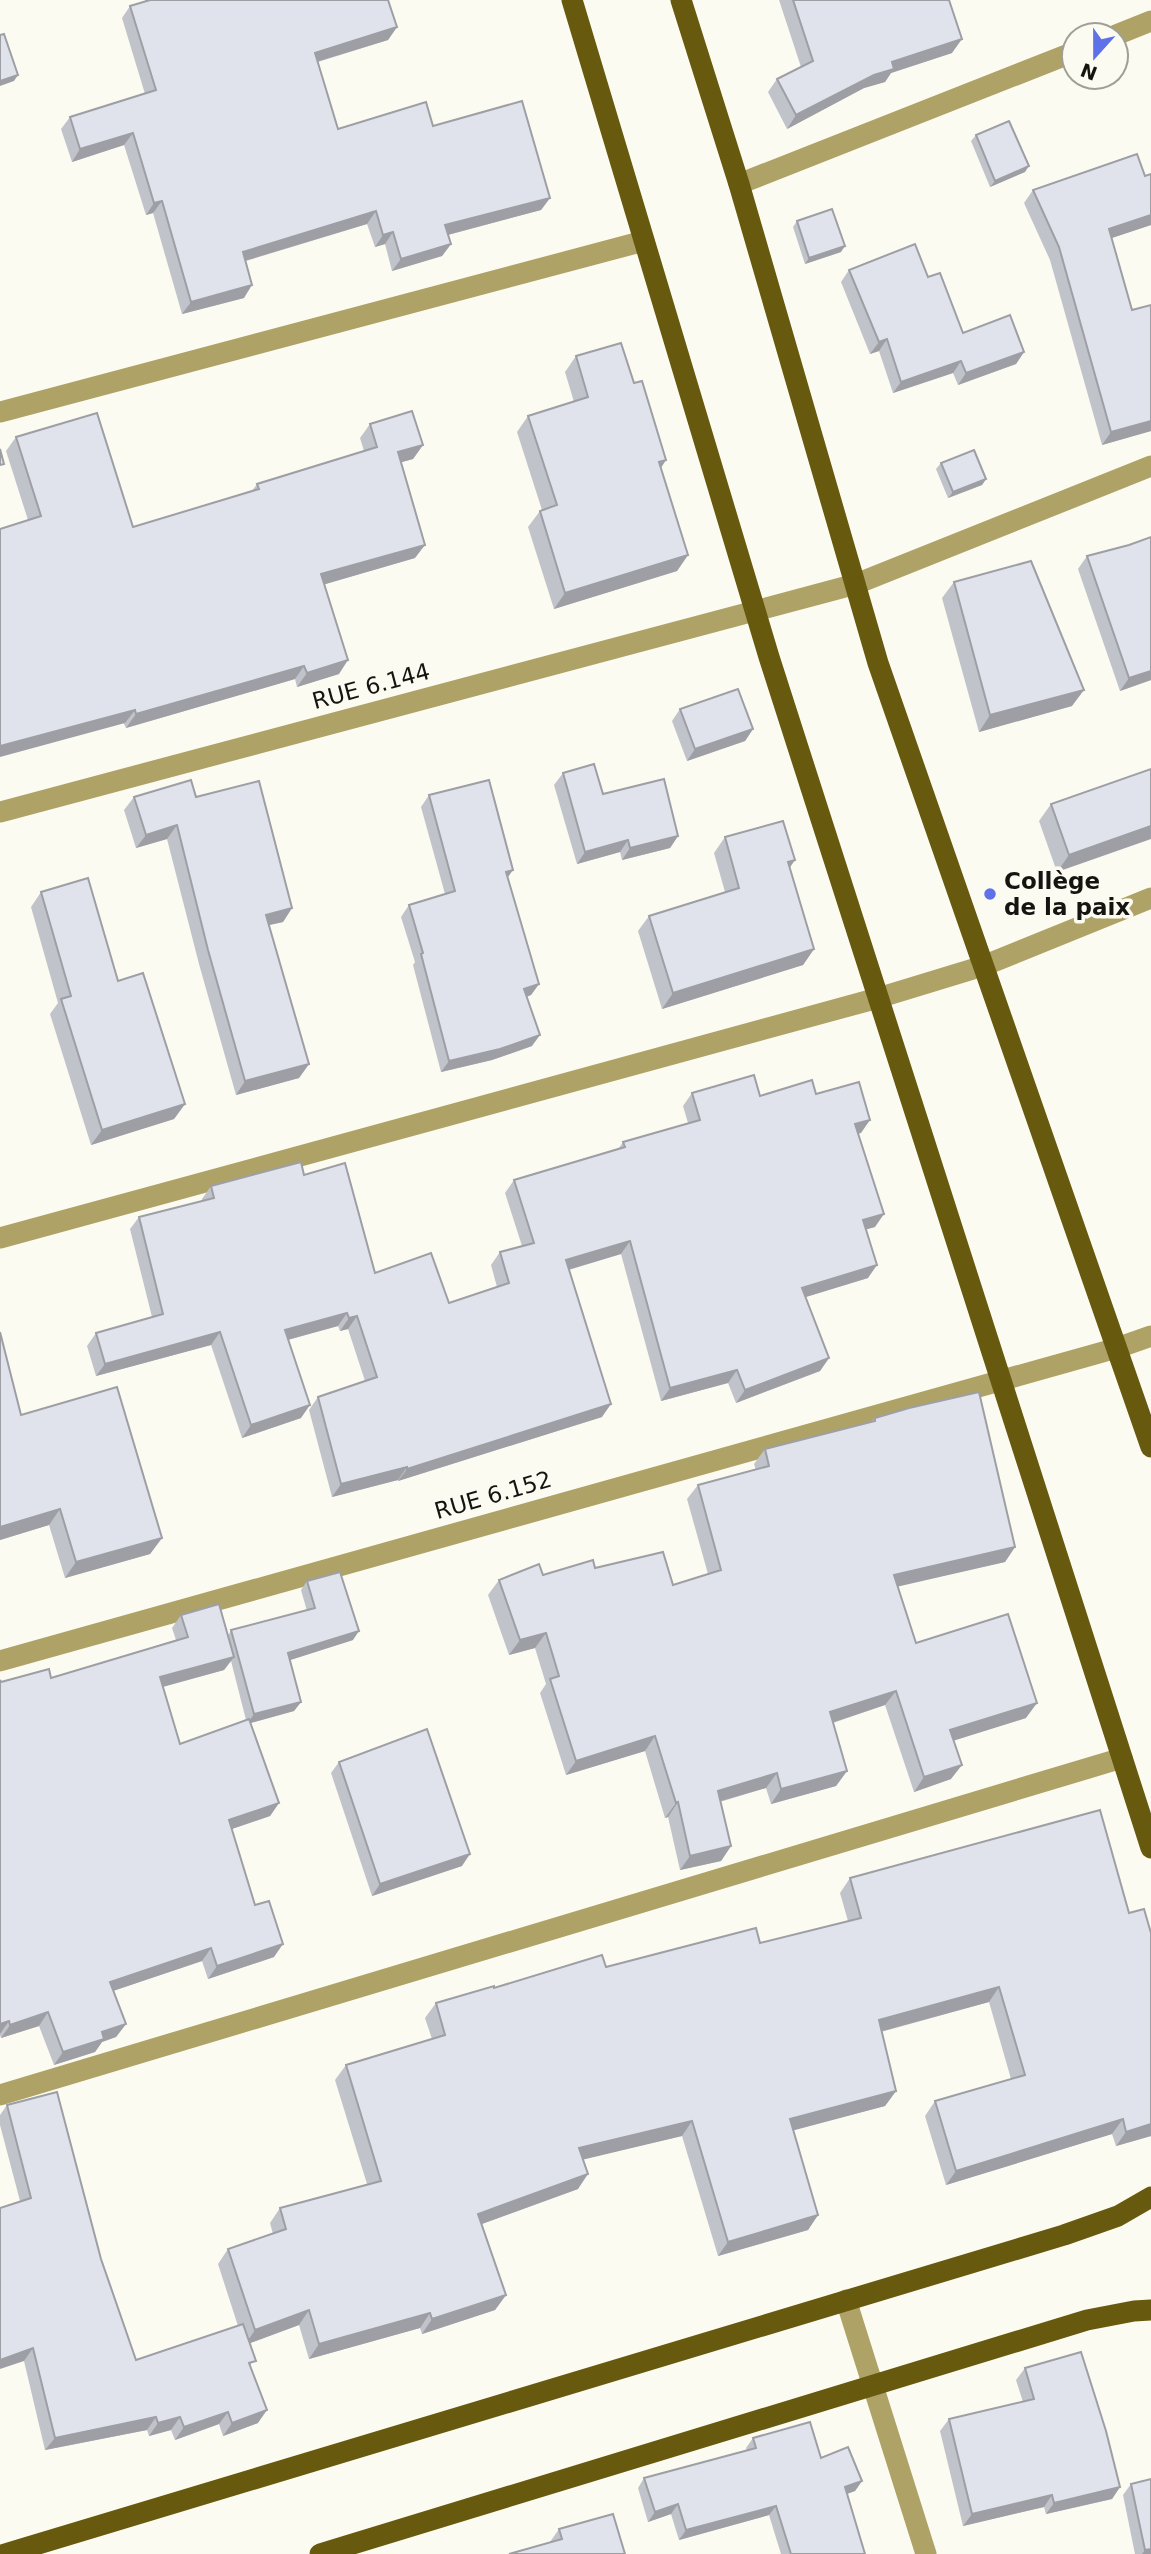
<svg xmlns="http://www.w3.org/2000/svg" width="1151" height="2554" font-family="'DejaVu Sans',sans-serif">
<rect width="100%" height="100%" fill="#fcfbf1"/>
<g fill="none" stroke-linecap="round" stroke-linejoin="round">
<g stroke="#aea267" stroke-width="21">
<path d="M1116,35l35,-14"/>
<path d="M739,184l335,-132"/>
<path d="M0,412l644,-171"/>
<path d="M0,812l856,-228 295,-118"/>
<path d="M0,1238l878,-240 105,-32 168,-68"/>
<path d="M0,1661l1117,-313 34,-12"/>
<path d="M0,2095l1122,-337"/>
<path d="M846,2300l80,254"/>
</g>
<g stroke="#67590e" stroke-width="21">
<path d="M572,0l197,657 382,1191"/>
<path d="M681,0l58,184 139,479 273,784"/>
<path d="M5,2554l1059,-319 54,-19 33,-19"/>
<path d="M320,2554l767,-234 47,-9 17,-1"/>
</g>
</g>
<g fill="#c1c3cb" fill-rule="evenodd">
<path d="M145,0h243l9,27 -9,13 -70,22 20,67 95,-3 117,72 -9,12 -93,25 3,9 -9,12 -50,15 -7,-27 -10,3 -8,-23 -121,37 -2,37 -62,16 -29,-101 -7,2 -22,-70 -52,17 -11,-33 9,-12 75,-23 -23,-76 8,-12 15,-4z"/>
<path d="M779,0h170l3,53 -61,20 -6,9 -21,6 -77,41 -19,-37 9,-13 24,-12z"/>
<path d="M976,135l49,37 -35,15 -19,-46z"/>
<path d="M1151,174v51l-40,13 40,193 -49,14 -52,-185 -26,-57 9,-13 112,-14z"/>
<path d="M797,221l44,31 -36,12 -12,-37z"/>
<path d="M849,270l79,7 35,56 61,19 -8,12 -58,21 -5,-12 -60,20 -14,-42 -9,3 -29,-72z"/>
<path d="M576,356l58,27 32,77 -5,8 27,87 -11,16 -123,38 -26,-82 12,-16 2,-1 -25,-78 11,-16 46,-14 -9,-30z"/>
<path d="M370,424l53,21 -10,14 -12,3 14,96 -90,26 14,90 -42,13 -2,-8 -169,49 -98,-208 -22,-69 10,-14 117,90 119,-36 5,-7 107,-33 -4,-13z"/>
<path d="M941,463l45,16 -4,6 -34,13 -12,-29z"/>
<path d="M1129,545l22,135 -31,11 -42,-122 9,-13z"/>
<path d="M954,582l118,124 -93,26 -37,-134z"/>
<path d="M680,709l73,20 -8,12 -58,20 -15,-40z"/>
<path d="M1151,769l-94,103 -18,-51 12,-17z"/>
<path d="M563,773l40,21 75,42 -8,12 -48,12 -2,-8 -43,12 -23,-79z"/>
<path d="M429,795l78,84 32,105 -8,11 -4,2 5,49 -40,14 -51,12 -28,-107 2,-3 -14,-45 8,-12 36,-11 -24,-87z"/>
<path d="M134,797h62l96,111 -9,14 -14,3 40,139 -10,14 -63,17 -37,-131 -32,-125 -31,9 -12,-38z"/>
<path d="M725,837l64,31 25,81 -11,16 -141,44 -24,-78 11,-15 76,-24 -11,-39z"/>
<path d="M41,892l144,212 -11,15 -83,26 -41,-131 8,-11 -27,-96z"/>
<path d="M692,1093l68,3 56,-2 45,39h-3l17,94 -9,2 2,49 -63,19 24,61 -9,13 -84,32 -8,-20 -67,18 -40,-147 -52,16 33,147 -204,64v-1l-66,17 -23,-87 9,-13 47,-16 -17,-52 -8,2 -2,-5 -50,14 13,78 -59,20 -31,-93 -115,31 -9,-30 9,-13 56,-16 -22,-88 9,-12 63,-16v-2l9,-13 93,-11 71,98 74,30 48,-16 -6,-22 9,-13 22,-6 -17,-53 9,-13 105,-32 4,-6 65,-19 -5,-17z"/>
<path d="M0,1332l21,83 141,123 -12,16 -85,24 -16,-53 -49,15z"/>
<path d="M875,1418l140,129 -10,15 -108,24 19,57 110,75 -72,22 -3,39 -37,13 -29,-87 -52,18 14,48 -11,15 -65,18 -5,-16 -46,14 11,44 -10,15 -41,9 -12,-53 -3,1 -20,-67 -79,24 -26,-82 6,-9 -11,-36 -26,7 -21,-60 11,-15 96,-12 78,17 35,-11 -21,-75 11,-14 58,-15 -2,-6 11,-15 106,-27z"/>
<path d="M307,1581l46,59 -63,20 11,42 -7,9 -43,12 28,80 -9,13 -38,13 23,76 19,52 -66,22 -6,-18 -89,30 13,33 -10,13 -14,5 -7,10 -41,13 -15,-39 -38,12 -1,-3v-355l1,2 50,-4 125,-38 -4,-12 9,-13 47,21 3,-6 76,-19 -6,-21zM231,1661l15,59 -66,24 -17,-57 61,-17z"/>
<path d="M339,1762l123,104 -90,30 -41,-123z"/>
<path d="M850,1878l279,35 22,20v203l-35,10 -4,-12 -166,51 -21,-69 10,-15 76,-22 -22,-77 -108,30 15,59 -11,15 -92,24 25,85 -10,15 -90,26 -36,-120 -99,23 -5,30 -96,35 24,71 -11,15 -73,24 -2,-6 -111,31 -10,-34 -49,18 1,25 7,55 -35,13 -4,-12 -44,16 -4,-10 -22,6 -2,-6 -102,20 -21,-89 -4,-160 -20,-76v-10l7,-10 94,154 35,101 102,-34 -20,-62 10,-15 45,-15 -3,-11 10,-15 87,-24 -32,-104 11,-15 86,-26 -7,-21 11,-15 58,-15 112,-21 154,-24 88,-22 -8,-28z"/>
<path d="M1025,2368l95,119 -8,12 -66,15 -2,-7 -81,19 -23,-95 9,-12 74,-17 -7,-22z"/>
<path d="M753,2438l68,20 41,23 -7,10 -8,3 18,60h-84l-12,-39 -90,25 -8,-26 -23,8 -10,-34 6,-10 103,-27 -1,-3z"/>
<path d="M1131,2484l20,70h-16l-12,-59z"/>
<path d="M559,2529l66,25 -75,-12z"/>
</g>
<g fill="#9d9fa5">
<path d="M397,27l-9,13 -82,25 9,-12z"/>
<path d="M962,39l-10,14 -61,20 -6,9 -21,6 -77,41 9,-14 96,-53z"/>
<path d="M18,75l-4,6 -14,5v-5z"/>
<path d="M133,133l-9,12 -52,17 8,-13z"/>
<path d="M1029,166l-4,6 -35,15 5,-6z"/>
<path d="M550,198l-9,12 -105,28 9,-13z"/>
<path d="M162,201l-9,12 -7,2 8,-12z"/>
<path d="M376,211l-9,13 -133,40 9,-12z"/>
<path d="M1151,215v10l-51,17 9,-13z"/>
<path d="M393,232l-8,12 -10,3 8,-12z"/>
<path d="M451,244l-9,12 -50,15 9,-12z"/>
<path d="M845,246l-4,6 -36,12 4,-6z"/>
<path d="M252,285l-8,13 -62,16 9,-12z"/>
<path d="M887,339l-8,12 -9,3 9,-12z"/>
<path d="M1024,352l-8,12 -58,21 8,-12z"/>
<path d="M961,361l-8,12 -60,20 8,-11z"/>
<path d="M1151,421v10l-49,14 9,-13z"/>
<path d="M423,445l-10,14 -25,7 10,-14z"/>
<path d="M666,460l-11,16 4,-14z"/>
<path d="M986,479l-4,6 -34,13 5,-6z"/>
<path d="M425,545l-10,13 -103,30 9,-14z"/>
<path d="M688,555l-11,16 -123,38 11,-16z"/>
<path d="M348,660l-9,14 -42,13 10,-14z"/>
<path d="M304,666l-9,13 -169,49 10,-14z"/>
<path d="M1151,671v9l-31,11 9,-13z"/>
<path d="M1084,690l-12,16 -93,26 11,-17z"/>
<path d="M135,710l-10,13 -125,34v-11z"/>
<path d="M753,729l-8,12 -58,20 8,-12z"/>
<path d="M177,825l-10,14 -31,9 10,-13z"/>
<path d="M1151,826v13l-94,33 12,-17z"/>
<path d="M678,836l-8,12 -48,12 8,-12z"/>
<path d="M628,840l-8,12 -43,12 8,-12z"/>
<path d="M795,860l-11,16 4,-14z"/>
<path d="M513,870l-8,11 1,-9z"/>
<path d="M292,908l-9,14 -27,6 10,-13z"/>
<path d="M814,949l-11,16 -141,44 11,-16z"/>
<path d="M539,984l-8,11 -15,5 8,-11z"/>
<path d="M540,1035l-8,11 -40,14 -51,12 8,-11z"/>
<path d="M309,1064l-10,14 -63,17 9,-14z"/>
<path d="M185,1104l-11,15 -83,26 11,-15z"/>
<path d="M870,1120l-9,13 -15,4 9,-13z"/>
<path d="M884,1214l-9,13 -21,6 9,-13z"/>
<path d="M630,1241l-9,13 -64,19 9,-13z"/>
<path d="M877,1265l-9,13 -75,23 9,-13z"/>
<path d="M347,1313l-9,13 -62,17 9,-13z"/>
<path d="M357,1316l-9,13 -8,2 9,-13z"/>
<path d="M220,1332l-9,13 -115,31 9,-12z"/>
<path d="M829,1358l-9,13 -84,32 9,-13z"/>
<path d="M737,1370l-9,13 -67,18 9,-13z"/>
<path d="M611,1404l-9,13 -204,64 9,-12z"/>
<path d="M310,1405l-9,13 -59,20 9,-13z"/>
<path d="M407,1467l-9,13 -66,17 9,-13z"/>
<path d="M60,1509l-11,16 -49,15v-13z"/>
<path d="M162,1538l-12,16 -85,24 11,-16z"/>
<path d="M1015,1547l-10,15 -122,28 11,-15z"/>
<path d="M359,1631l-6,9 -72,23 7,-10z"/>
<path d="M546,1633l-11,15 -26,7 11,-15z"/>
<path d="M234,1657l-10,13 -73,20 9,-13z"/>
<path d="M896,1691l-11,14 -66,22 11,-15z"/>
<path d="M301,1702l-7,9 -47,13 7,-10z"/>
<path d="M1037,1703l-11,15 -86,27 10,-15z"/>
<path d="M655,1736l-10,15 -79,24 10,-14z"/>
<path d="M962,1765l-11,14 -37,13 10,-15z"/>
<path d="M847,1771l-11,15 -65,18 10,-15z"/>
<path d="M777,1773l-11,15 -59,17 11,-14z"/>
<path d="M678,1802l-10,15 -3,1 11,-15z"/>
<path d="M279,1803l-9,13 -50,17 9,-13z"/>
<path d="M731,1846l-10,15 -41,9 10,-14z"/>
<path d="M470,1854l-8,12 -90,30 8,-12z"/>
<path d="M283,1944l-9,13 -66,22 9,-13z"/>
<path d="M211,1948l-9,13 -101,34 9,-13z"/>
<path d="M999,1987l-10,15 -121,33 11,-15z"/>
<path d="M48,2012l-9,14 -38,12 9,-13z"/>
<path d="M9,2021l-9,13v-10z"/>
<path d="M126,2024l-10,13 -14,5 -7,10 -41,13 9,-13 39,-20z"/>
<path d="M896,2091l-11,15 -105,28 10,-15z"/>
<path d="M1123,2119l-11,15 -166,51 10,-14z"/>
<path d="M692,2121l-10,15 -113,27 10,-15z"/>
<path d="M1151,2124v12l-35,10 10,-14z"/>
<path d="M588,2174l-10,15 -110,40 10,-15z"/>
<path d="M818,2215l-10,15 -90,26 10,-14z"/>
<path d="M506,2295l-11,15 -73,24 10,-15z"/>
<path d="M309,2310l-10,15 -54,20 10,-15z"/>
<path d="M430,2313l-10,15 -111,31 10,-15z"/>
<path d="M33,2348l-9,13 -24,8v-9z"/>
<path d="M267,2410l-9,13 -35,13 9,-13z"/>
<path d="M228,2412l-9,12 -44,16 9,-13z"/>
<path d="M156,2417l-9,13 -102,20 10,-12z"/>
<path d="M180,2417l-9,13 -22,6 9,-13z"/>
<path d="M862,2481l-7,10 -17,6 7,-10z"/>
<path d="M1120,2487l-8,12 -66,15 8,-11z"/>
<path d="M1052,2495l-8,12 -81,19 9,-12z"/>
<path d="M678,2504l-7,10 -23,8 7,-10z"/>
<path d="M776,2506l-7,9 -90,25 7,-10z"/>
<path d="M1151,2549v5h-9l3,-4z"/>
</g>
<g fill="#e0e3ec" stroke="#9d9fa5" stroke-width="2">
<path d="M150,0h238l9,27 -82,26 23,76 88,-27 7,24 89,-25 28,97 -105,27 6,19 -50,15 -8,-27 -10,3 -7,-24 -133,41 9,33 -61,17 -29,-101 -8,2 -21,-70 -53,16 -10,-32 86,-27 -26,-84z"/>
<path d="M793,0h156l13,39 -70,23 2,7 -20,6 -78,40 -19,-36 36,-18z"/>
<path d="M4,34l14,41 -18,6v-46z"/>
<path d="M1009,121l20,45 -34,15 -19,-46z"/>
<path d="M1137,154l8,22 6,-2v41l-42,14 23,81 19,-5v116l-40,11 -52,-185 -26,-57z"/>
<path d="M832,209l13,37 -36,12 -12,-37z"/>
<path d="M915,244l13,33 12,-4 23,60 47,-18 14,37 -58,21 -5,-12 -60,21 -14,-43 -8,3 -30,-72z"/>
<path d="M621,343l13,40 8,-2 24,79 -7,2 29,93 -123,38 -25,-82 17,-6 -29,-89 60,-19 -12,-41z"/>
<path d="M412,411l11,34 -25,7 27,93 -104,29 27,86 -41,13 -3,-7 -168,48 -1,-4 -135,36v-217l41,-13 -25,-79 81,-24 36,114 126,-38 -2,-5 120,-37 -7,-23z"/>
<path d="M0,449l4,15 -4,1z"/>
<path d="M974,450l12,29 -33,13 -12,-29z"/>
<path d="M1151,537v134l-22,7 -42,-122 42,-11z"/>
<path d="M1031,561l53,129 -94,25 -36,-133z"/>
<path d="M738,689l15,40 -58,20 -15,-40z"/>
<path d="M594,764l9,30 61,-15 14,57 -48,12 -2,-8 -43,12 -22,-79z"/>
<path d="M1151,769v57l-82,29 -18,-51z"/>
<path d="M191,780l5,17 63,-16 33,127 -26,7 43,149 -64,17 -37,-131 -31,-125 -31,10 -12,-38z"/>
<path d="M489,780l24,90 -7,2 33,112 -15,5 16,46 -40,14 -51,12 -28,-107 2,-1 -14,-48 46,-14 -26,-96z"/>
<path d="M783,821l12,39 -7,2 26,87 -141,44 -24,-77 90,-28 -14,-51z"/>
<path d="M88,878l30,103 25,-8 42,131 -83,26 -41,-131 10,-3 -30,-104z"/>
<path d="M754,1075l6,21 52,-16 4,14 43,-12 11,38 -15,4 29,90 -21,6 14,45 -75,23 27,70 -84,32 -8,-20 -67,18 -40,-147 -64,19 45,144 -204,65v-2l-66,17 -23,-87 59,-20 -20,-61 -8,2 -2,-5 -62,17 25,75 -59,20 -31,-93 -115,32 -9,-31 67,-19 -24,-97 75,-19 -3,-12 90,-24 3,13 41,-12 30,110 56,-20 18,50 60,-20 -9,-31 34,-9 -20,-63 111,-33 -2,-5 77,-22 -8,-27z"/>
<path d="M0,1332l21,83 96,-28 45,151 -86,24 -16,-53 -60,18z"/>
<path d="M979,1392l36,155 -121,28 22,68 92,-29 29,89 -87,27 12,35 -38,12 -28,-86 -66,21 17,59 -66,18 -4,-16 -59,18 13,55 -41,10 -12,-54 -2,1 -21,-67 -79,25 -26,-82 9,-3 -13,-43 -26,7 -21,-60 40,-16 4,11 50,-15 2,8 68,-16 10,33 48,-15 -23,-85 71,-19 -4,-17 110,-28v-3l34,-10z"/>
<path d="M340,1572l19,59 -71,22 13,49 -47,12 -23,-84 84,-22 -8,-27z"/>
<path d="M219,1604l15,53 -74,20 20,67 69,-25 30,84 -50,17 26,85 14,-4 14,43 -66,22 -6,-18 -101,34 16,42 -24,8 2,7 -41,13 -15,-40 -38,13 -1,-4 -9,3v-344l1,2 48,-13 2,9 137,-41 -7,-22z"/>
<path d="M427,1729l43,125 -90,30 -41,-122z"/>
<path d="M1100,1810l29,103 15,-4 7,24v191l-25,8 -3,-13 -167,52 -21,-70 90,-26 -26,-88 -120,33 17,71 -106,28 28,96 -90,27 -36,-121 -113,27 9,26 -110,40 28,81 -74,24 -2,-6 -111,31 -10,-34 -54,20 -27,-81 58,-20 -6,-21 101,-27 -35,-116 99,-30 -9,-32 58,-17v2l108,-33 4,12 150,-39 4,15 101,-25 -11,-40z"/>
<path d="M57,2092l44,167 35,101 107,-36 13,37 -7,2 18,47 -35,13 -4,-11 -44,15 -4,-10 -22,6 -2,-6 -101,21 -22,-90 -33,12v-152l31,-10 -24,-93z"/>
<path d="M1081,2352l25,79 14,56 -66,16 -2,-8 -80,19 -23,-95 85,-20 -9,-31z"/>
<path d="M810,2422l11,36 27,-11 14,34 -17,6 20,67h-74l-15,-48 -90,24 -8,-26 -23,8 -11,-34 112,-30 -3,-10z"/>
<path d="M1151,2479v70l-6,1 -14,-66z"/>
<path d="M613,2514l12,40h-116l53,-15 -3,-10z"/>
</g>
<circle fill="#5e71e8" stroke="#fcfbf1" stroke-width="2.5" cx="990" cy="894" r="7"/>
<g text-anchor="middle" stroke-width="7" stroke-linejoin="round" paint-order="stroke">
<g font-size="23" fill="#151411" stroke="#fcfbf1">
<text transform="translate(371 686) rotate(-15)" y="8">RUE 6.144</text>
<text transform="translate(493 1495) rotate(-16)" y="8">RUE 6.152</text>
</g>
<g font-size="23" font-weight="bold" fill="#151411" stroke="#fcfbf1" text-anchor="start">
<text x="1004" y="889">Collège<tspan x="1004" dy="26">de la paix</tspan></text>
</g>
</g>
<g transform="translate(1095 56) rotate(201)"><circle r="33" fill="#fcfbf1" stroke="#a09f97" stroke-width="2"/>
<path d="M0-5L12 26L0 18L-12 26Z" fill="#5e71e8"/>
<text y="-10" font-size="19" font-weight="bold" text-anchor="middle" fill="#151411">N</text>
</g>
</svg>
